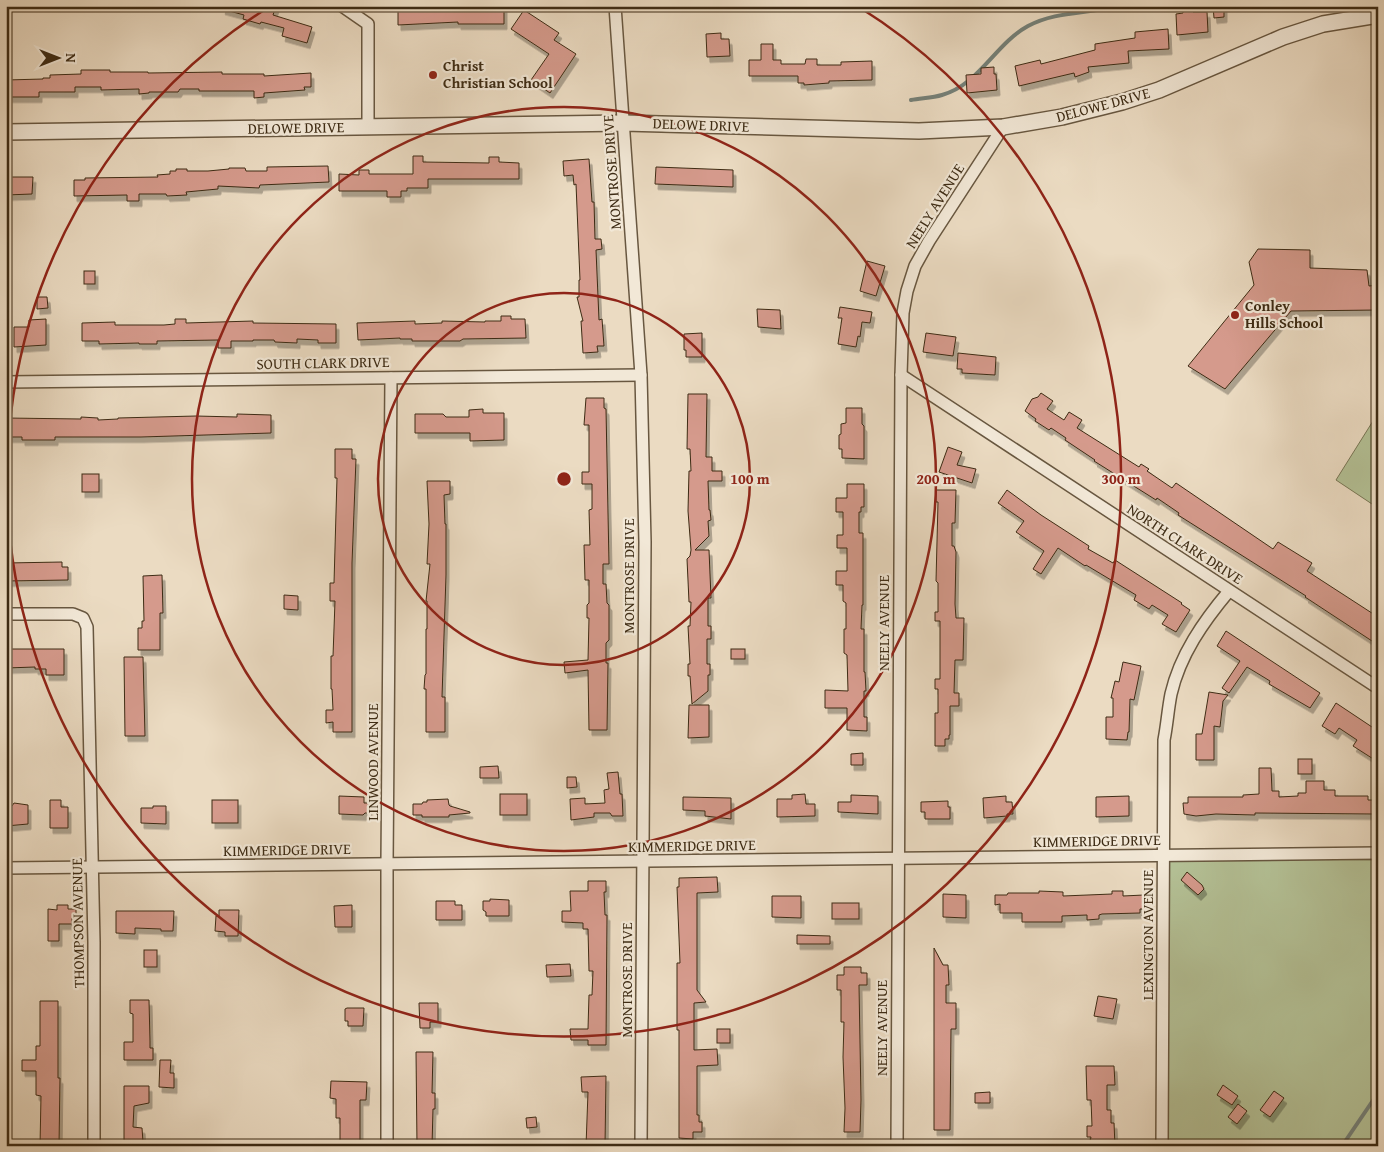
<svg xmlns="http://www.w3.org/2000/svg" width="1384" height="1152" font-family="'Gentium Book Plus',serif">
<defs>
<filter id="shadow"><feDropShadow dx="3" dy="5.5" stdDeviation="0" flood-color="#0004"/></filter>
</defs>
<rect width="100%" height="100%" fill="#ebdbc2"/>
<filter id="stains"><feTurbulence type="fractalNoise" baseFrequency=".004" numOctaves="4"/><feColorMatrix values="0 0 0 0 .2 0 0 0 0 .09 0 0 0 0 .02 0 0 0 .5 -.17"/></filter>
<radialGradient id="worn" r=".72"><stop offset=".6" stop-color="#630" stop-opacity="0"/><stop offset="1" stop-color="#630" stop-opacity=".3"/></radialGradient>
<g fill="#b4c196" stroke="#787655">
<path d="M1378,413v95l-42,-28z"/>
<path d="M1163,857l215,3v286h-218z"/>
</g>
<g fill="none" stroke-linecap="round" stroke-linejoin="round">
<g stroke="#758078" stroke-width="4">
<path d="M911,100c10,-2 21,-2 31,-5 37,-10 53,-51 86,-69 28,-15 59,-12 89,-20"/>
<path d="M1342,1146l36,-53"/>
</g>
</g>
<g fill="#d59a8c" stroke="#3d2b14" filter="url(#shadow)">
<path d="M223,6h53l-3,9 39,12 -5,16 -25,-7 2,-8 -23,-6 -1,2 -17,-5 1,-4 -22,-6z"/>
<path d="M398,6h106v18h-46v-2l-60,3z"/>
<path d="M1213,6h11v11l-10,1z"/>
<path d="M1183,8h10v4h14l1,20 -31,3 -1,-21 7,-1z"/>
<path d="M524,10l35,23 -5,7 22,14 -26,39 -19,-13 18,-26 -38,-25z"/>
<path d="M1168,29l1,20 -41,2 1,12 -41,4 1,5 -14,5 -1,-4 -55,13 -4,-20 25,-6 1,4 54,-14v-6l40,-6v-6z"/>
<path d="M721,33v6h8l1,17 -23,1 -1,-23z"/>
<path d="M761,44h12v16h8v4h24l1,-5h11v6h24v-3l31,-1v19l-43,1v2l-25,2v-2h-6v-7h-49v-16h12z"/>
<path d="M994,67v7h2l1,16 -30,3 -1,-18 15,-1v-6z"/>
<path d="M81,70h29v2h38v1l74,-1v2h42v2l47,-3v14h-7l1,3 -41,3v4l-10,1v-7h-55v-2h-19l-2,3h-29v1l-10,1v-5l-38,1v-3h-26v5h-36v5h-32l-1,-17 37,-1v-1h7v-3l31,-1z"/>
<path d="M413,156h10v6l66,1v-6h10v5l20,1v16h-91v9h-21v3h-6v6h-14v-6h-48v-17l20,1v-5h10v4h44z"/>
<path d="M589,159l3,43h2l1,37h6l1,10 -6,1 3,70 3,-1 2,27h-7l1,6 -15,1 -2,-32h2l-6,-24h2v-17h1l-4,-96 -2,1 -1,-10 -9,1 -1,-15z"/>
<path d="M328,166l1,16 -69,3 -1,3 -41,-2v3l-32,3 1,3 -20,1 -1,-2h-27v7h-12v-6l-53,1v-16h11v-2l73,-1 -1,-2 13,-1v-3h6v-2h11v2h21l21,-2v-1h16l1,3h21v-4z"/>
<path d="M656,167l77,3v17l-78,-3z"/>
<path d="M6,177h27l-1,17 -26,1z"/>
<path d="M1258,249l52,1v18l57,2 2,16 9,-1v25l-87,1 -66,78 -37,-23 66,-81 -5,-23z"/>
<path d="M867,261l18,5 -9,30 -16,-5z"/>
<rect x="84" y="271" width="11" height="13"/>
<path d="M37,297h10l1,11 -11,1z"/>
<path d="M840,307l32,5 -2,11 -8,-1 -2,15 -2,-1 -2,11 -18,-3 4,-26h-4z"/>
<path d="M757,309l23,1 1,19 -23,-2z"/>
<path d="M501,316h10v3h14l1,19 -63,1 -3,2h-48v-2h-12v-1l-42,2 -1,-17 58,-2v3l27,-1v-2l43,1v-1h16z"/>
<path d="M46,319v26l-32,2v-20h15v-7z"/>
<path d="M175,319h11v4l67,-2v2l83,1v19h-18v-3l-21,-1v4l-22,-1 -1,-2h-21v1h-22v7h-13v-8l-61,1v3h-18v-1l-40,1v-3h-17v-18l33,-1v3h49l11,-1z"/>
<path d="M702,333v24h-16v-7h-2v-16z"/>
<path d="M926,333l30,4 -3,19 -30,-4z"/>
<path d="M958,353l38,4 -1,18 -33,-2v-4h-5z"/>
<path d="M1041,393l12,8 -6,8 17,11 5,-8 13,8 -5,8 62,39 2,-3 8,5 -2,2 25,17 4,-5 97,66 5,-7 34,21 -5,8 71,46v16l-6,8 -67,-44 1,-1 -128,-81 1,-2 -22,-15 -1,2 -62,-39 1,-1 -30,-20 1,-2 -15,-10 -2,2 -14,-9 1,-2 -11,-8 7,-12 6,-2z"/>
<path d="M688,394h19l-1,63h6v14h10v10h-14l1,29h1l1,10 -3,1 1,15 -14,14h14l2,48h-3v28h3v13h-4v25h3v11h-2v16l-16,13 -2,-28h-2v-12h2l-2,-38h2l1,-24h-2l-2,-43 3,-3 1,-6 -3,-39 1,-40h2l-1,-22h-3z"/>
<path d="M586,398h18v10l2,1 3,155h-6v20h3l1,19 2,2v35l-3,3v20h2l-1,67h-18l-1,-60 -23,3 -1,-11 24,-2 1,-42h-2v-13l2,-2v-23h-4l-1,-35h6l-1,-35 3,-1v-25h-10v-12h7v-47h-5z"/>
<path d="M846,408h16v16l2,2v33l-22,-1v-9h-3v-14l2,-1v-10l5,-1z"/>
<path d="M483,409v4h21v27l-34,1v-8h-55v-19h28l3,3h23v-7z"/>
<path d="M237,414l34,1v18l-130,4h-86v3h-33v-3h-16v-19l75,1v-2l17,1v2l20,-1v-1l78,-2 41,1z"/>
<path d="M948,447l14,5 -5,13 19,4 -4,14 -33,-11z"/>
<path d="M335,449h17v10h4l-4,104v169h-19v-10l-7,1v-13h7l-1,-21h-1v-33h2l2,-55h-5v-18h4l3,-105h-2z"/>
<rect x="82" y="474" width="17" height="18"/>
<path d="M427,481h23v13l-6,1 1,29h1v51l-4,122h3v35h-19v-43h-2l1,-14 1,-1v-45h1v-28h-1l4,-37h-3l2,-40z"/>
<path d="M847,484h17v23h-3v5h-2v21h4v72h-1l-1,24h3v43h1l1,19h-2v26h3v14l-20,-1v-22h-22v-18l23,1 -1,-36 -3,-2v-24h2v-26l-3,-2v-16h-7v-14h11v-23h-10v-13h6v-23h-7v-14h11z"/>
<path d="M936,490h20l-1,33h-3v23h2l2,6 -1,52 1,14h8l-1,42h-8l-1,33h5v13h-9v29h-1v4h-4v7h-10v-33h3v-24h-3v-10h5v-58h-5v-9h3v-29l-2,-2 2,-79h-2z"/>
<path d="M1007,490l34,25 48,31 -1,3 25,14 2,-3 67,43 -1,1 9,6 -14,22 -14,-8 6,-9 -16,-10 -3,4 -15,-9 2,-5 -50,-30 -1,1 -27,-18 -17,26 -8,-5 11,-18 -28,-19 8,-11 -26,-18z"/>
<path d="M62,562v5h6v13l-62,1v-18z"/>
<path d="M162,575l1,38h-3v37h-22v-22h4v-7h2l-1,-45z"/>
<path d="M284,595l14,1v14l-14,-1z"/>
<path d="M1226,631l94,62 -10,15 -41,-24 1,-3 -23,-14 -18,26 -7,-5 18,-27 -23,-15z"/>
<path d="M6,649h58v26h-18v-6h-11v-2l-29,1z"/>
<rect x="731" y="649" width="14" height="10"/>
<path d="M124,657h19l2,79h-20z"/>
<path d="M1123,662l18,4 -7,34 -4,-1 -1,33h-1l-1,8 -21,-1v-22h7v-19h-2l4,-17 4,1z"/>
<path d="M1209,692l19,3 -5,6 -3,26 -6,-1v34h-18v-26h6z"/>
<path d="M1336,703l42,28v31l-25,-16 4,-6 -18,-12 -4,6 -13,-8z"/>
<path d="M689,705h20v32l-21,1z"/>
<path d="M863,753v12h-12v-11z"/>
<rect x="1298" y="759" width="14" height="15"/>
<path d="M498,766l1,12h-19v-11z"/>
<path d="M1259,768h12l1,23h7v6l19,-1v-3h8v-12h18v9h11v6h33v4h5v14l-118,-1v2l-39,-1 -20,2 -12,-2 -1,-11h5v-6h55v-2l16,-1z"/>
<path d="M618,772l2,22h2l1,22h-11l-2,-3h-16v4l-23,3 -1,-21 15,-1v6l20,-1 -1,-13 5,-1 -2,-16z"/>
<path d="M567,777h9l1,10 -10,1z"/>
<rect x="500" y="794" width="27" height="21"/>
<path d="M805,794l1,10h9v12l-38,1v-18h15v-4z"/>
<path d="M851,795l27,1v18l-40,-2v-10h13z"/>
<path d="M339,796l25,1v6h5v10h-4l-2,2 -24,-1z"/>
<path d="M1006,796v6h6l1,12h-6v2l-23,2 -1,-20z"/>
<path d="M1129,796v20l-33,1v-20z"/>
<path d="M683,797l48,1v21l-26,-3v-5l-22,-1z"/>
<path d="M448,799l1,6 1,1 20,6v1l-21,2v2h-27v-2h-9v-11h9l1,-2h4v-2z"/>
<path d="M50,800h11v7h7v21h-18z"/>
<rect x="212" y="800" width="26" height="23"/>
<path d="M948,801v6h2v12h-25v-7h-4v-10z"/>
<path d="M14,803l14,2v19l-22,2v-20h6z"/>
<path d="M153,806h13v18l-25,-1v-15h12z"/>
<path d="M1187,872l15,13 2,4 -6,6 -17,-15z"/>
<path d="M717,877l1,15 -21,1v97l9,12 -12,1v47l23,-1 1,16 -21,1v49h2v7h3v10h-9v7l-14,-1v-108h-2v-67h3l-3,-76h2v-9z"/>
<path d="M588,881h18v11h-2l1,23h2l-1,130h-18v-5h-17l-1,-11h18l1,-34h3l1,-24h-4l-1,-42h-5v-6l-21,-1v-11h9l-1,-20h18z"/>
<path d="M1039,891l24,1v4l49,-2v-3h11v5l21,-1v14h-4v4l-38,1 -3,1v4l-12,1v-5l-25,1v6h-40v-9h-22v-9l-5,1v-10h12l1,-2h31z"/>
<path d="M943,894l23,1v23l-23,-1z"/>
<path d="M772,896h29v22l-29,-1z"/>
<path d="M490,899l19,1v16h-23v-4l-3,-2v-9h7z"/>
<path d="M436,901h19v4h7v15h-26z"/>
<rect x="832" y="903" width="27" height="16"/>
<path d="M57,905h11v4h8v9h-4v6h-13v17h-11v-32l9,1z"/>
<path d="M352,905v22h-17l-1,-21z"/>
<path d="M219,910h20l-1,26h-13v-4l-10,-1 1,-15h3z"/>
<path d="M116,911h58l-1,20h-12v-2l-26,-1v6l-19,-1z"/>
<path d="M797,935l33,1v8h-33z"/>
<path d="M934,948l9,17h5l1,20h-3v18h10v26h-5l-1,101h-16z"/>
<rect x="144" y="950" width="13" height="17"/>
<path d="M570,964l1,12 -24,1 -1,-12z"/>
<path d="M844,967h17v6h6v12h-8l2,115 -1,32h-16l1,-24 -2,-51 1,-35h-3v-32h-4v-15h7z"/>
<path d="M1098,996l19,3 -4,20 -19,-3z"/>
<path d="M130,1000h19l1,41v7h3v12h-29v-18h9v-28l-3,-1z"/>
<path d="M40,1001h18v77h2l-1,68h-19l1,-50 -5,-1v-24h-14v-11h14v-14h4z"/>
<path d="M419,1003h19v19h-8v6h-10z"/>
<path d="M347,1008h17l-1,18h-15v-5h-3v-12z"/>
<rect x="717" y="1029" width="13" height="14"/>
<path d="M416,1052h17l-1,41h3v16h-2l-1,37h-15z"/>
<path d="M160,1060h11l-1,13h4v15l-15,-1z"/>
<path d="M1086,1066h28l1,19h-8v25h4v13h3l1,23h-26l2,-9h-4v-11h5l-1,-26h-4z"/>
<path d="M606,1076l-1,70h-19l2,-54h-6l-1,-15z"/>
<path d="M331,1081l36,1 -1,18h-6v46h-20v-28h-4v-19l-6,-1z"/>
<path d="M1223,1085l15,11 -6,9 -15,-10z"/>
<path d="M124,1086h25v17l-15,3 -1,21 9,1 1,14h-3v4h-16z"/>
<path d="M1274,1091l10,7 -14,19 -10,-7z"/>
<path d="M990,1092v11h-15v-10z"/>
<path d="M1238,1104l9,7 -10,13 -9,-7z"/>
<path d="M536,1117l1,10 -10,1 -1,-10z"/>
</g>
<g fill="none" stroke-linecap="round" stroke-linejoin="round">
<g stroke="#685740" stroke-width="14">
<g id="minor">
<path d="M342,6l26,18v103"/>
<path d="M615,6l26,369 4,167 -4,604"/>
<path d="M901,375l477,313"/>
<path d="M6,382l635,-7"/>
<path d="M6,614h67l10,4 4,9 7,315v204"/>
<path d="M6,868l1372,-15"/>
<path d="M387,1146v-282l4,-486"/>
<path d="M897,1146l4,-771 2,-62 4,-22 8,-25 14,-25 74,-114"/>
<path d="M1162,1146l2,-406c3,-15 4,-31 7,-46 9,-39 32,-72 58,-103"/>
</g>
</g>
<g stroke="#685740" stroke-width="18">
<path id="tertiary" d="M6,132l618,-9 295,8 84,-4 59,-10 60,-15 37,-12 124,-53 40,-13 55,-9"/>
</g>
<use href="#minor" stroke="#f2e8d7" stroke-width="11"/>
<use href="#tertiary" stroke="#f2e8d7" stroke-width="15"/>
</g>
<g fill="none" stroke="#8f2418" stroke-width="2.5">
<circle cx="564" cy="479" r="186"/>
<circle cx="564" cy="479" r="372"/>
<path d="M859 7A557 557 0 1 1 269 7"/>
</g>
<g fill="#8f2418" stroke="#f2e8d7" stroke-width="2">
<circle cx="433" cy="75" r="5"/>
<circle cx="1235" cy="315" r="5"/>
</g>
<g text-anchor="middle" stroke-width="4.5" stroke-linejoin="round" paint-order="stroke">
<g font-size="15" font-weight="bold" fill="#3d2b14" stroke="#f2e8d7" text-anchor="start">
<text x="443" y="71">Christ<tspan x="443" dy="17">Christian School</tspan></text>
<text x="1245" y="311">Conley<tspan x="1245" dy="17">Hills School</tspan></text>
</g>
<g font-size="15" fill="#3d2b14" stroke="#f2e8d7">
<text transform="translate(1103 105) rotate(-15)" y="5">DELOWE DRIVE</text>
<text transform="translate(701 125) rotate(2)" y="5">DELOWE DRIVE</text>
<text transform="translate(296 128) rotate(-1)" y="5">DELOWE DRIVE</text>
<text transform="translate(612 172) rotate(-94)" y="5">MONTROSE DRIVE</text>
<text transform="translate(935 206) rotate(-58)" y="5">NEELY AVENUE</text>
<text transform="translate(323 363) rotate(-1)" y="5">SOUTH CLARK DRIVE</text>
<text transform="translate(1185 544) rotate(33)" y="5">NORTH CLARK DRIVE</text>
<text transform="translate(629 576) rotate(-90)" y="5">MONTROSE DRIVE</text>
<text transform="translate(884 623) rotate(-90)" y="5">NEELY AVENUE</text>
<text transform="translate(373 762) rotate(-90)" y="5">LINWOOD AVENUE</text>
<text transform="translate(1097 841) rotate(-1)" y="5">KIMMERIDGE DRIVE</text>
<text transform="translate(692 846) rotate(-1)" y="5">KIMMERIDGE DRIVE</text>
<text transform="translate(287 850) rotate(-1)" y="5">KIMMERIDGE DRIVE</text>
<text transform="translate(78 923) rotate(-91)" y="5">THOMPSON AVENUE</text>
<text transform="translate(1148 935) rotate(-90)" y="5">LEXINGTON AVENUE</text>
<text transform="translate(627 980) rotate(-90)" y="5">MONTROSE DRIVE</text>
<text transform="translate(882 1028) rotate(-90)" y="5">NEELY AVENUE</text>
</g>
</g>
<circle cx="564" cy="479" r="8" fill="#8f2418" stroke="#f2e8d7" stroke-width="2.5"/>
<g font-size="15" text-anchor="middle" font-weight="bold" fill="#8f2418" stroke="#f2e8d7" stroke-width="4.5" stroke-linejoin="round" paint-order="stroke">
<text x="750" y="484">100 m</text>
<text x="936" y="484">200 m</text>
<text x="1121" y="484">300 m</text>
</g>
<rect width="1384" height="1152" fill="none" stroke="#ebdbc2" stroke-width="25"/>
<rect x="8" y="8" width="1369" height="1137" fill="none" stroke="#3d2b14" stroke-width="2.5"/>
<rect x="12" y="12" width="1359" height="1127" fill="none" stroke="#3d2b14"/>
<g transform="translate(58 58) rotate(90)" stroke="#f2e8d7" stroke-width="4" paint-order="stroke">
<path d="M0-4L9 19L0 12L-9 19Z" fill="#3d2b14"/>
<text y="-8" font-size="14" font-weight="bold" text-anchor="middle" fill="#3d2b14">N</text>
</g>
<rect width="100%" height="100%" filter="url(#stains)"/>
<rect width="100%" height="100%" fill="url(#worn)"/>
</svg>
